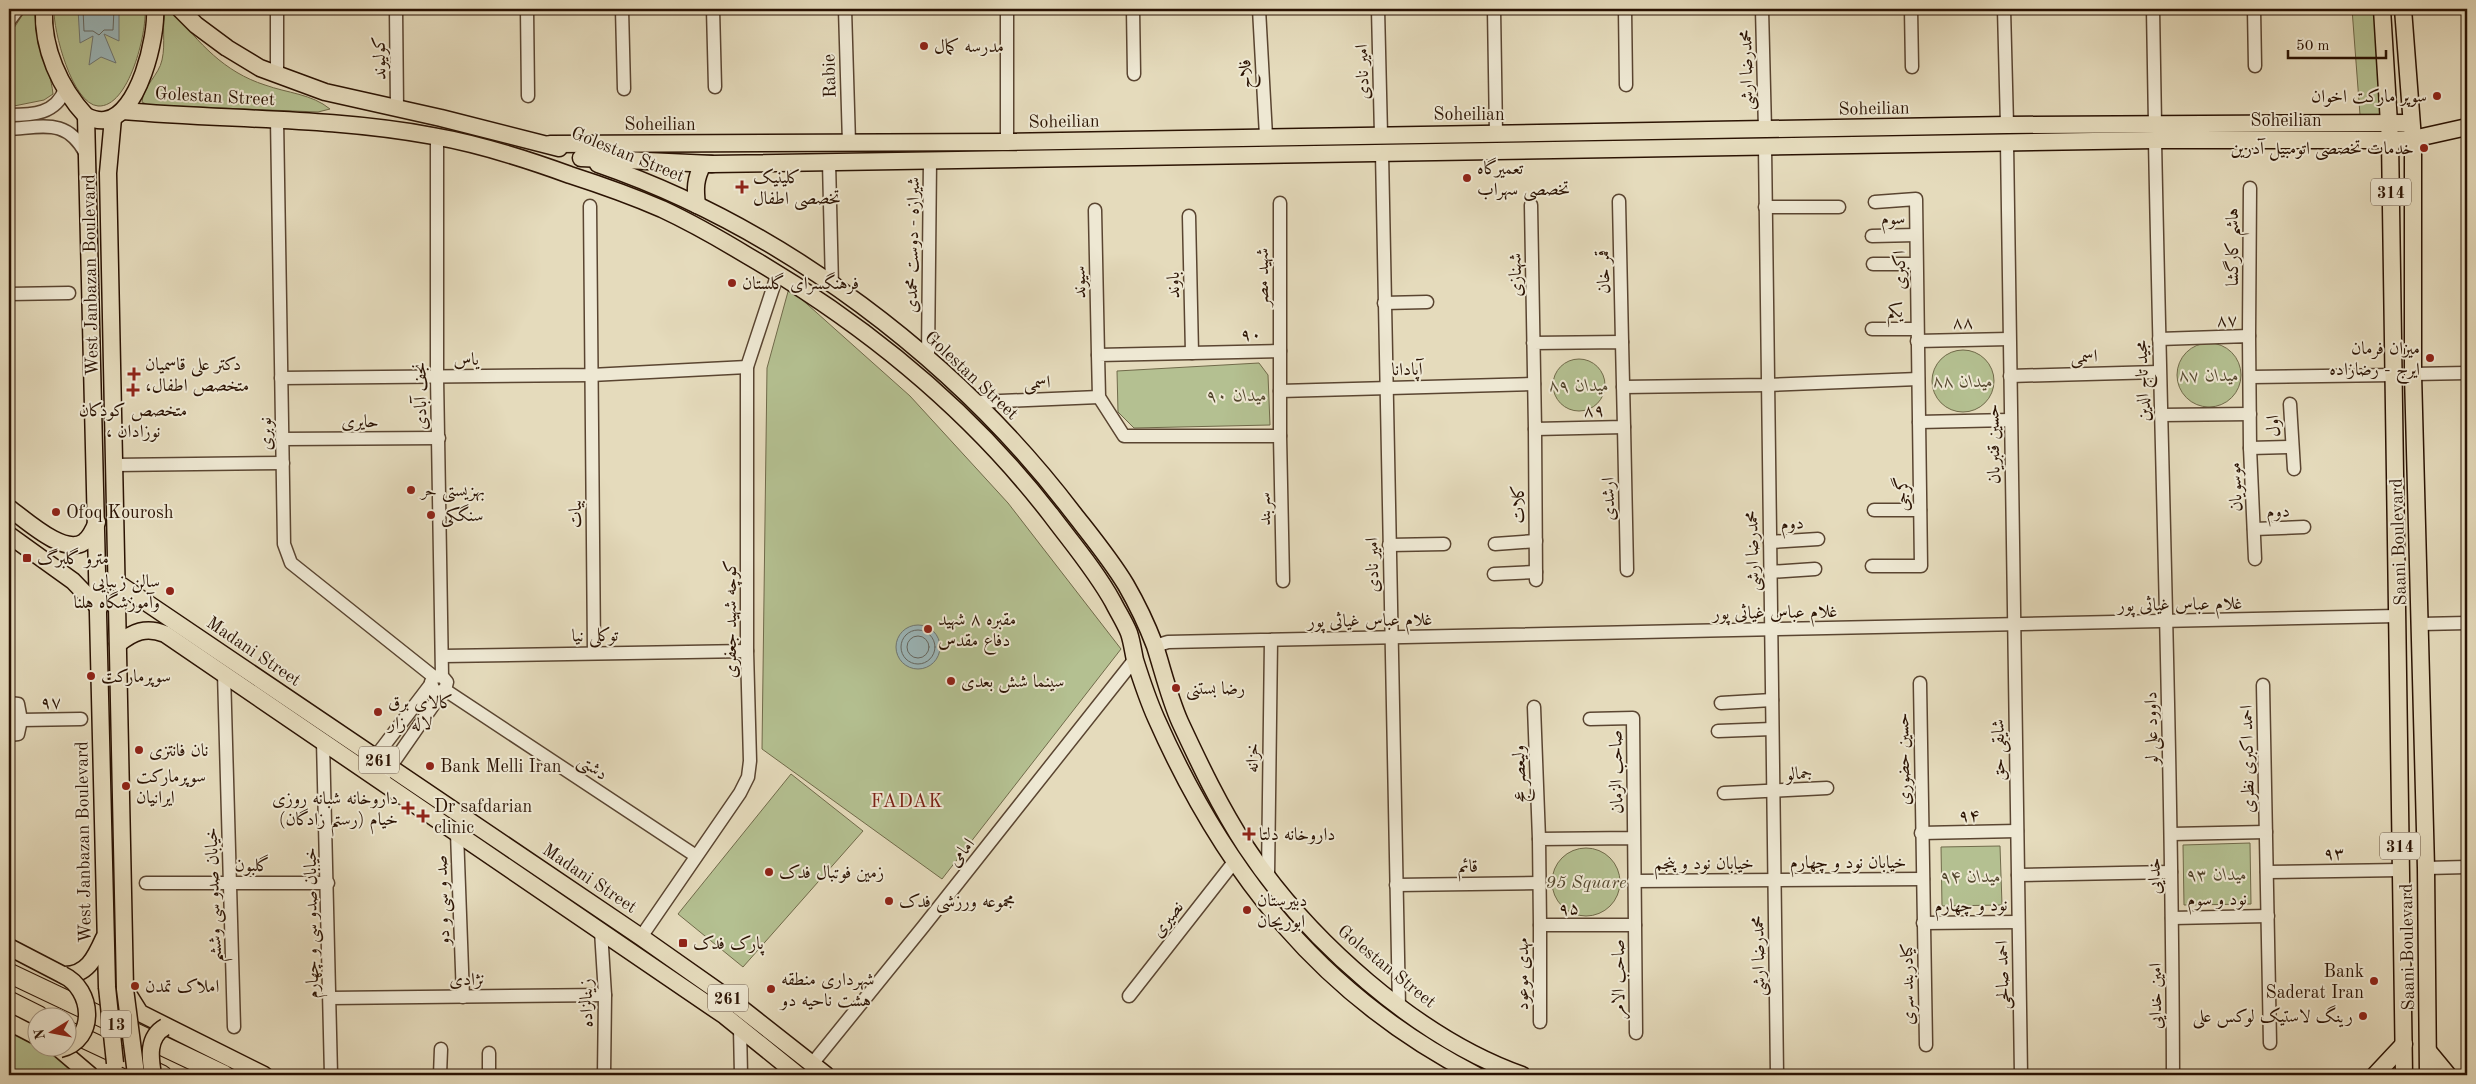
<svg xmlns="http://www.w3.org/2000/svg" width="2476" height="1084" font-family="'Old Standard TT',Amiri,serif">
<rect width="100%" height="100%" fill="#e5dbbc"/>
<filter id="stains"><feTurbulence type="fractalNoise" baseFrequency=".004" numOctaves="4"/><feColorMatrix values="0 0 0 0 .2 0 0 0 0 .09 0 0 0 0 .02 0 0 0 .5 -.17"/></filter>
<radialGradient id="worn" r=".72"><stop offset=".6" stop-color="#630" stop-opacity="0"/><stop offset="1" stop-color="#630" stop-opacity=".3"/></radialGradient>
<g fill="#b4c091" stroke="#706a4a">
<path d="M26,9l11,1c-4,30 13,55 16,84l-9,6 -35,7v-71z"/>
<path d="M54,9h91c2,23 -16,99 -47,97 -26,-2 -45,-76 -44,-97z"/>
<path d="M166,9l7,2c26,32 51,61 92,74 22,8 47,9 65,24l-12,3 -170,-7 -6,-3c1,-16 17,-27 20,-42 4,-17 -1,-35 4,-51z"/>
<path d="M2352,9h30l8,131 -29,-12z"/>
<path d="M789,288l121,108 98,107 113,146 -179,230 -180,-130 5,-381z"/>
<circle cx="2209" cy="375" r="32"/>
<circle cx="1963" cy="381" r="31"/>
<circle cx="1579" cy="385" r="26"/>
<path d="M1259,363l9,12 2,50 -136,3 -16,-16 -1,-41z"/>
<path d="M791,774l72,57 -120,136 -65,-53z"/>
<path d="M2250,843l1,61 -67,1 -1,-60z"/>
<path d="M2000,846l2,59 -60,1 -1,-59z"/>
<circle cx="1586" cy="882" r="34"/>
<path d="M9,1028l28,15 1,3c16,1 29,19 40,29h-69z"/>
</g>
<g fill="#9bb8bc" stroke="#6e7672">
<path d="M78,9h41v32l-15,-7 12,29 -15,-6 -12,8 4,-29 -13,7z"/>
<circle cx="918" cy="647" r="22"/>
</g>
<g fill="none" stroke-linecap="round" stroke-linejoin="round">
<g stroke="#636660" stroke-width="1">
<path d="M83,9l1,22h9l6,4 5,-5h9l1,-21"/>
<circle cx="918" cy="647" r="17"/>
<circle cx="918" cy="647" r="11"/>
</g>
<g stroke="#5a4531" stroke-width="15">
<g id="minor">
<path d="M277,9v65"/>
<path d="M396,9l1,99"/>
<path d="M527,9l1,87"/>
<path d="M622,9l2,80"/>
<path d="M713,9l2,78"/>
<path d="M845,9l4,134"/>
<path d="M1007,9v133"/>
<path d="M1133,9l1,65"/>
<path d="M1259,9l7,127"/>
<path d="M1378,9l3,126"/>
<path d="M1494,9l2,125"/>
<path d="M1625,9l1,76"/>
<path d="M1762,9l3,121"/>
<path d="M1911,9l1,58"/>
<path d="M2004,9l3,116"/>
<path d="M2153,9l2,115"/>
<path d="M2254,9l1,57"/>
<path d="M9,21l9,-12"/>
<path d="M9,115c24,0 47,-1 56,-26"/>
<path d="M277,119l7,425 7,19 143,114"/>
<path d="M9,129c35,-2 58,-11 77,25"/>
<path d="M437,136v241l5,299 5,6 -2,8 -8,2 -4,-3 -2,-7 3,-5 7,-1"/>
<path d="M2155,140c6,312 17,623 18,935"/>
<path d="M2007,143l14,932"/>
<path d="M1765,147l12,928"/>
<path d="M1382,153l17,854"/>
<path d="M829,162l3,124"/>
<path d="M1619,201l3,141"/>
<path d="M1280,203v148"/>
<path d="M1531,205l4,224 89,-2 -2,-85 -89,1"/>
<path d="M590,206l4,446"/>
<path d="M1765,207h74"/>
<path d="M1095,210l3,145"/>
<path d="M1189,216l3,137"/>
<path d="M1872,236l44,-1"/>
<path d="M1873,264h43"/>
<path d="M9,294l60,-1"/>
<path d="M1384,303l43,-1"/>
<path d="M1872,329h45"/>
<path d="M2249,336l1,-148"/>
<path d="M2159,339l90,-3 1,112 5,111"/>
<path d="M1917,341l92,-2"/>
<path d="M1280,351v85h-156l-25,-39 -1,-42z"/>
<path d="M928,359l2,-199"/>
<path d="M2413,374l54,-1"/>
<path d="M2010,376l149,-4"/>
<path d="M2251,377l142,-2"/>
<path d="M281,378l310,-3 156,-8"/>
<path d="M1623,387l144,-2 151,-6"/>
<path d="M1280,391l254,-7"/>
<path d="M977,402l122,-5"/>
<path d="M2290,404l4,65"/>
<path d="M2161,415l89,-1"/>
<path d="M1919,422l91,-2"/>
<path d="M1624,427l3,143"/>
<path d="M1535,429l1,151"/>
<path d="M1280,436l3,145"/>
<path d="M282,439l157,-1"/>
<path d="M2250,448l42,-1"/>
<path d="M114,465l169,-2"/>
<path d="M1874,510h46"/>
<path d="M2254,529l50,-2"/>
<path d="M1770,542l48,-3"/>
<path d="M1495,544l41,-3"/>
<path d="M1389,545l55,-1"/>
<path d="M1872,566h49l-5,-367 -41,3"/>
<path d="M1770,572l45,-3"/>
<path d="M1494,574l42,-2"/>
<path d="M2421,624l46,-1"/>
<path d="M1155,646l13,-4 1229,-26"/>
<path d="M443,656l304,-5"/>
<path d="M224,673l10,354"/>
<path d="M1920,683l6,362"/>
<path d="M2263,685l7,358"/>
<path d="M445,690l251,166"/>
<path d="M9,703l9,1 3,16 -3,14 -9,1"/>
<path d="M1721,703l51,-3"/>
<path d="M1534,707l5,132"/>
<path d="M1590,719l43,-1 2,207h-95l-1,-86 95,-1"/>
<path d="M21,720l60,-1"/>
<path d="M1718,731l54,-2"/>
<path d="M323,741l8,334"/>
<path d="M370,764l61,-80"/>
<path d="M386,773l57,-82"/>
<path d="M1724,793l103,-5"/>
<path d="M457,833l6,164"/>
<path d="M1921,833l96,-2"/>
<path d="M2171,834l95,-2"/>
<path d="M2426,868l41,-1"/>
<path d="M2267,872l134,-2"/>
<path d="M2018,875l153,-3"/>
<path d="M1268,876l3,-236"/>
<path d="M1634,881l289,-2"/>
<path d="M146,883h182"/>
<path d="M1396,885l143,-2"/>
<path d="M2172,918l96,-2"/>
<path d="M1923,923l95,-1"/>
<path d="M1540,925v97"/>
<path d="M1635,925l1,108"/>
<path d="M601,931l4,64 -1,80"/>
<path d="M641,937l99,-144 8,-16 2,-16 -3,-110v-284l31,-94"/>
<path d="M1129,996l105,-134"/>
<path d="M330,998l275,-3"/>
<path d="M740,1028l1,47"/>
<path d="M489,1053v22"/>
<path d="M812,1064l111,-137 212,-268"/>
<path d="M440,1075l1,-26"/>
</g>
</g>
<g stroke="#2b1303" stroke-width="19">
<g id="major">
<path d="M44,9c-2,39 16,79 42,107 6,3 12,5 19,4 34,-5 52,-83 50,-111"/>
<path d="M180,9l16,16 31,23 33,20 65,24 116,26 118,30"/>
<path d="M2382,9l8,131 14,935"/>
<path d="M2403,9l10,130v235l13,494 2,207"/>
<path d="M123,111c103,9 207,6 310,25 47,8 93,23 137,39 31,10 62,21 92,34 30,14 58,30 86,47 115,67 221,153 303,259 21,28 45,56 62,87 5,10 12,21 16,31 3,9 4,18 6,27 6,19 13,40 21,58 69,156 166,278 320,357"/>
<path d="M86,116l21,871"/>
<path d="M113,118l-5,55 17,816 15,24 124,62"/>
<path d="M550,144l457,-2 1000,-17 404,-2"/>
<path d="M581,158l131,6 1443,-24h235l23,-1 54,-12"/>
<path d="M598,164c185,64 358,195 476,350 18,23 37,46 52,71 11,19 21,40 29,61 8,25 14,51 25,76 20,43 40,85 66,125 61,92 171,191 276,228"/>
<path d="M697,205c-2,-16 -2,-26 6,-41h9"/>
<path d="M9,508c17,12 55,48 75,34 6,-4 10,-13 13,-20"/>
<path d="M9,535l64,46 26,27"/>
<path d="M116,582l525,355 91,64 94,74"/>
<path d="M118,644c15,-12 28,-18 47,-10l560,382 73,59"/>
<path d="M9,947l54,28c24,1 32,-17 41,-37"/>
<path d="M9,1022l29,15"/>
<path d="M56,1046l34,29"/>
<path d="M2429,1052l19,23"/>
<path d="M2375,1075l29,-31"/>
</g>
</g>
<g stroke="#2b1303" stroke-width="21">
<g id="highway">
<path d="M9,973l215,102"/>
<path d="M9,1001l30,15"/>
<path d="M68,1031l94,44"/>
</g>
</g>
<use href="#minor" stroke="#eee8d3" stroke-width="12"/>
<use href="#major" stroke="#e5dbbc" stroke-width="16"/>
<use href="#highway" stroke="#e5dbbc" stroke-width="19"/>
<g stroke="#2b1303" stroke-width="19" stroke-linecap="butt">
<g id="major-bridge">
<path d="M107,987l8,76"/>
<path d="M125,989l11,85"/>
<path d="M60,1049c38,-9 33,-60 3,-74"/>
<path d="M153,1075c-3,-17 -6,-38 12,-48"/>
</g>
</g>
<use href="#major-bridge" stroke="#e5dbbc" stroke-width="16"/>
</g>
<g fill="#8f2418" stroke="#eee8d3" stroke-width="2">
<circle cx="924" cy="46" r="5"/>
<circle cx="2437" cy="96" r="5"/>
<circle cx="2424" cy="148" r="5"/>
<circle cx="1467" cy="178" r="5"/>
<path d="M739.5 179.5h5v5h5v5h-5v5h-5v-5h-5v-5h5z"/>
<circle cx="732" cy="283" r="5"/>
<circle cx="2430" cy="358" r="5"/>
<path d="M131.5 366.5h5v5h5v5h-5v5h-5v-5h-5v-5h5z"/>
<path d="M130.5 382.5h5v5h5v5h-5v5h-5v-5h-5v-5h5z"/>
<circle cx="411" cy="490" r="5"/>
<circle cx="56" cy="512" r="5"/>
<circle cx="431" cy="515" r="5"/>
<rect x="22" y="553" width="10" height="10" rx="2.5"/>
<circle cx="170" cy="591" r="5"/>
<circle cx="928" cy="629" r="5"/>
<circle cx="91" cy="676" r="5"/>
<circle cx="951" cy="681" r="5"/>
<circle cx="1176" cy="688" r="5"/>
<circle cx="378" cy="712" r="5"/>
<circle cx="139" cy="750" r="5"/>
<circle cx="430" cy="766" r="5"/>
<circle cx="126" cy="786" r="5"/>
<path d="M405.5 800.5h5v5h5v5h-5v5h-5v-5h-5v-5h5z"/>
<path d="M420.5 808.5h5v5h5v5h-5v5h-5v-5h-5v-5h5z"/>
<path d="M1246.5 826.5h5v5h5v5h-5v5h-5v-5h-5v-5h5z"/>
<circle cx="769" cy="872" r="5"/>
<circle cx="889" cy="901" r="5"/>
<circle cx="1247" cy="910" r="5"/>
<rect x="678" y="938" width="10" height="10" rx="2.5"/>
<circle cx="2374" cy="981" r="5"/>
<circle cx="135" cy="986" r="5"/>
<circle cx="771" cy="989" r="5"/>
<circle cx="2363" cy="1016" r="5"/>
</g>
<g text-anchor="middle" stroke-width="4" stroke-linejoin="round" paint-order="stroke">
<g fill="#eee8d3" stroke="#665341" stroke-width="1">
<rect x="2371" y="178.5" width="40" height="27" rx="4"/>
<rect x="359" y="746.5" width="40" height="27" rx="4"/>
<rect x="2380" y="832.5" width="40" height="27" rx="4"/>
<rect x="708" y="984.5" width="40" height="27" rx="4"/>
<rect x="101" y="1010.5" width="30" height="27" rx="4"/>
</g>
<g font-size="16" font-weight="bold" fill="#2b1303">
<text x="2391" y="198">314</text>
<text x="379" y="766">261</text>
<text x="2400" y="852">314</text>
<text x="728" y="1004">261</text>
<text x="116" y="1030">13</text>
</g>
<g font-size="18" fill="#2b1303" stroke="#eee8d3" text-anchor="start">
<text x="934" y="52">مدرسه کمال</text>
<text x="2427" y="102" text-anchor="end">سوپر مارکت اخوان</text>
<text x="2414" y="154" text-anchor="end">خدمات تخصصی اتومبیل آدرین</text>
<text x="1477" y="174">تعمیرگاه<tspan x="1477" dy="21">تخصصی سهراب</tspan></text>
<text x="753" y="183">کلینیک<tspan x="753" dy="21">تخصصی اطفال</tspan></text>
<text x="742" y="289">فرهنگسرای گلستان</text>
<text x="2420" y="354" text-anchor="end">میزان فرمان<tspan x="2420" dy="21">ایرج - رضازاده</tspan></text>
<text x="145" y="370">دکتر علی قاسمیان<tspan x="145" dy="21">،متخصص اطفال</tspan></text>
<text x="133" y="416" text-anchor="middle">متخصص کودکان<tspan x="133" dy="21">، نوزادان</tspan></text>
<text x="421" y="496">بهزیستی حر</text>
<text x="66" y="518">Ofoq Kourosh</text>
<text x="441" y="521">سنگکی</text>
<text x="37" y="564">مترو گلبرگ</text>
<text x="160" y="587" text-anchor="end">سالن زیبایی<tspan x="160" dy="21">وآموزشگاه هلنا</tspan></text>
<text x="938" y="625">مقبره ۸ شهید<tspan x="938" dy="21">دفاع مقدس</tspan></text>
<text x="101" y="682">سوپرمارکت</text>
<text x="961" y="687">سینما شش بعدی</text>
<text x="1186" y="694">رضا بستنی</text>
<text x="388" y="708">کالای برق<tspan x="388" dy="21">لاله زار</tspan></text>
<text x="149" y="756">نان فانتزی</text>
<text x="440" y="772">Bank Melli Iran</text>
<text x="136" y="782">سوپرمارکت<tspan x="136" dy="21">ایرانیان</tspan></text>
<text x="398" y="804" text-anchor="end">داروخانه شبانه روزی<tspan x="398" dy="21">خیام (رستم زادگان)</tspan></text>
<text x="434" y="812">Dr safdarian<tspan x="434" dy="21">clinic</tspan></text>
<text x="1259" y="840">داروخانه دلتا</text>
<text x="779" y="878">زمین فوتبال فدک</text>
<text x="1257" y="906">دبیرستان<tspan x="1257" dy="21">ابوریحان</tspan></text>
<text x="899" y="907">مجموعه ورزشی فدک</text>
<text x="693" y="949">پارک فدک</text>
<text x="2364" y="977" text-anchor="end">Bank<tspan x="2364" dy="21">Saderat Iran</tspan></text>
<text x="781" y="985">شهرداری منطقه<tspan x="781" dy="21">هشت ناحیه دو</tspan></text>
<text x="145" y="992">املاک تمدن</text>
<text x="2353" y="1022" text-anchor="end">رینگ لاستیک لوکس علی</text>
</g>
<g font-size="18" fill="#2b1303" stroke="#eee8d3">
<text transform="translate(379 58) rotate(-91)" y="6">کولیوند</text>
<text transform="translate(1746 70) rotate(-91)" y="6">محمدرضا ارشی</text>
<text transform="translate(1362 72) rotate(-92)" y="6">امیر نادی</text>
<text transform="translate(1245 74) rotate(-93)" y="6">فلاح</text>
<text transform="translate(829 76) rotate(-92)" y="6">Rabie</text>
<text transform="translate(215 96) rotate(3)" y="6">Golestan Street</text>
<text transform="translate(1874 108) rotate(-1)" y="6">Soheilian</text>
<text x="1469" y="120">Soheilian</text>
<text x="2286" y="126">Soheilian</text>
<text transform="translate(1064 121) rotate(-1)" y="6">Soheilian</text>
<text x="660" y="130">Soheilian</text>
<text transform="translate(628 154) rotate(22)" y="6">Golestan Street</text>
<text transform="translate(1893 218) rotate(-2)" y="6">سوم</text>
<text transform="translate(912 245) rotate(-89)" y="6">شیرازه - دوست محمدی</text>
<text transform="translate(2232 247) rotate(-90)" y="6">هاشم کارگشا</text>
<text transform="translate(1899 270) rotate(-90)" y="6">اکبری</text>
<text transform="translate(1603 272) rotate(-91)" y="6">قمر خان</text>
<text transform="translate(90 275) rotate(-91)" y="6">West Janbazan Boulevard</text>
<text transform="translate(1515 275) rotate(-91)" y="6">شهنازی</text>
<text transform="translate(1262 277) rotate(-90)" y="6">شهید مصر</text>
<text transform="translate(1079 282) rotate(-91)" y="6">سیوند</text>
<text transform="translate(1173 285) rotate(-91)" y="6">باوند</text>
<text transform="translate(1895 311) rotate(1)" y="6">یکم</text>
<text transform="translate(2227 320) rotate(-2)" y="6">۸۷</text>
<text transform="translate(1963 322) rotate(-1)" y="6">۸۸</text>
<text transform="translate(1251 334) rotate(-1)" y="6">۹۰</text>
<text transform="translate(2084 356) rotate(-1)" y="6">اسمی</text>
<text transform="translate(466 359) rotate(-1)" y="6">یاس</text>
<text transform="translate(1407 369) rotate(-1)" y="6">آپادانا</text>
<text transform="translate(972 375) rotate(43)" y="6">Golestan Street</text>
<text transform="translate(2142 381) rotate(-92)" y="6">مجید تاج الدین</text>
<text transform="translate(1037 382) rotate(-2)" y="6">اسمی</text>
<text transform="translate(420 396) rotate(-91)" y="6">نجف آبادی</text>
<text transform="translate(1594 410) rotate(-1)" y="6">۸۹</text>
<text x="360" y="427">حایری</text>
<text transform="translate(2273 426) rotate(-93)" y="6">اول</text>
<text transform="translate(265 434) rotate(-91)" y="6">نوبری</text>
<text transform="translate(1993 444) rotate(-91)" y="6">حسین قنبریان</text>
<text transform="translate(2235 487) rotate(-92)" y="6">موسویان</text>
<text transform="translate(1902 494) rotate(-91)" y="6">گرجی</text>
<text transform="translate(1608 499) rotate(-91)" y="6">ارشدی</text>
<text transform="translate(1518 504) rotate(-91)" y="6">کلات</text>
<text transform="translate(1264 509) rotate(-91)" y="6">سربند</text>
<text transform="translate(2278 511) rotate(-3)" y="6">دوم</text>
<text transform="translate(575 514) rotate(-91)" y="6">بیات</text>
<text transform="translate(1792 523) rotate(-4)" y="6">دوم</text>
<text transform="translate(2398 542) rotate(-92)" y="6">Saani Boulevard</text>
<text transform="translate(1752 551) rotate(-91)" y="6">محمدرضا ارشی</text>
<text transform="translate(1372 565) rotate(-91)" y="6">امیر نادی</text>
<text transform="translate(2180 604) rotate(-1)" y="6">غلام عباس غیاثی ‌پور</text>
<text transform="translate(1775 612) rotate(-1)" y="6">غلام عباس غیاثی ‌پور</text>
<text transform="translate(730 619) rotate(-90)" y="6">کوچه شهید جعفری</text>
<text transform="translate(1370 620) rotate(-1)" y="6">غلام عباس غیاثی ‌پور</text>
<text transform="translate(595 635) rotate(-1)" y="6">توکلی نیا</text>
<text transform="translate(254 651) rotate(34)" y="6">Madani Street</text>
<text transform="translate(51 702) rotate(-1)" y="6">۹۷</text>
<text transform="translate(2151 728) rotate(-91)" y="6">داوود علی لو</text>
<text transform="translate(1998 750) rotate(-91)" y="6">شایقی حق</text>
<text transform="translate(1252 758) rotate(-89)" y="6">خزانه</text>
<text transform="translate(1903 759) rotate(-91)" y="6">حسین حضوری</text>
<text transform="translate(2247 759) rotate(-91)" y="6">احمد اکبری نظری</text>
<text transform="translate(593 767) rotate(33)" y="6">دشتی</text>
<text transform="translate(1616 772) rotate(-91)" y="6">صاحب الزمان</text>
<text transform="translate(1799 773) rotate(-4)" y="6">جمالو</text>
<text transform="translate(1519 774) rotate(-92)" y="6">ولیعصر عج</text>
<text transform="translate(1969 815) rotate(-1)" y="6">۹۴</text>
<text transform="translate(83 842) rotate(-91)" y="6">West Janbazan Boulevard</text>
<text transform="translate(961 852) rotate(-52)" y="6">امامی</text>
<text transform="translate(2334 853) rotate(-1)" y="6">۹۳</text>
<text x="1848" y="868">خیابان نود و چهارم</text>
<text x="1704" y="869">خیابان نود و پنجم</text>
<text x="252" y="871">گلبون</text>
<text transform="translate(1468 866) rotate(-1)" y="6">قائم</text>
<text transform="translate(2154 876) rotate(-91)" y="6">خدایی</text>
<text transform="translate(590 878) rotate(34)" y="6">Madani Street</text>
<text transform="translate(213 895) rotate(-92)" y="6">خیابان صدو سی وششم</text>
<text transform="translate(2217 899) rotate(-1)" y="6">نود و سوم</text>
<text transform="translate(442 900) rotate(-92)" y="6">صد و سی و دو</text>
<text transform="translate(1971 905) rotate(-1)" y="6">نود و چهارم</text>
<text x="1569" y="914">۹۵</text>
<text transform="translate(1167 919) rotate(-52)" y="6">نصیری</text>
<text transform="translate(311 923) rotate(-91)" y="6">خیابان صدو سی و چهارم</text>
<text transform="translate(2407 947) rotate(-91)" y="6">Saani Boulevard</text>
<text transform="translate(1758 956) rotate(-91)" y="6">محمدرضا ارشی</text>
<text transform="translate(1387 966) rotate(39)" y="6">Golestan Street</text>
<text transform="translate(1522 974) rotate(-90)" y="6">مهدی موعود</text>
<text transform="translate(2002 975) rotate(-91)" y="6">احمد صالحی</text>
<text x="467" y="985">نژادی</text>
<text transform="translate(1618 979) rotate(-90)" y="6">صاحب الامر</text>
<text transform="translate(1907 984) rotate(-91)" y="6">کیادربند سری</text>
<text transform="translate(2155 996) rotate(-90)" y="6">امین خدایی</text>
<text transform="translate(586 1003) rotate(-91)" y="6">زینالزاده</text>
</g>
<g font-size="18" font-style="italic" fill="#54472e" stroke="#eee8d3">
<text x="2209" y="381">میدان ۸۷</text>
<text x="1963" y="387">میدان ۸۸</text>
<text x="1579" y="391">میدان ۸۹</text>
<text x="1237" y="401">میدان ۹۰</text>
<text x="2217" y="880">میدان ۹۳</text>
<text x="1971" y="882">میدان ۹۴</text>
<text x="1586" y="888">95 Square</text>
</g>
<g font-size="19" letter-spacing="1" fill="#7a1f14" stroke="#eee8d3">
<text x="907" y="807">FADAK</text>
</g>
</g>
<rect width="2476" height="1084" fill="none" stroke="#e5dbbc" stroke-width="30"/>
<rect x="10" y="10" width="2456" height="1064" fill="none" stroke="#2b1303" stroke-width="2.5"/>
<rect x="15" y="15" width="2446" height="1054" fill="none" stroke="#2b1303"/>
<g transform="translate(52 1032) rotate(260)"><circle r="24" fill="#eee8d3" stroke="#a09380"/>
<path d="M0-4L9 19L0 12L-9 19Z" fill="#8f2418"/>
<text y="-8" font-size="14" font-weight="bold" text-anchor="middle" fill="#2b1303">N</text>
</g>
<path d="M2288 50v8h98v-8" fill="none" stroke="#2b1303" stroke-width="2.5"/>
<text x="2296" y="50" font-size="15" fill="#2b1303" stroke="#eee8d3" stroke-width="4" paint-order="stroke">50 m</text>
<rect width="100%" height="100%" filter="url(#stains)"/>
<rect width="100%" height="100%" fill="url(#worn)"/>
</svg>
